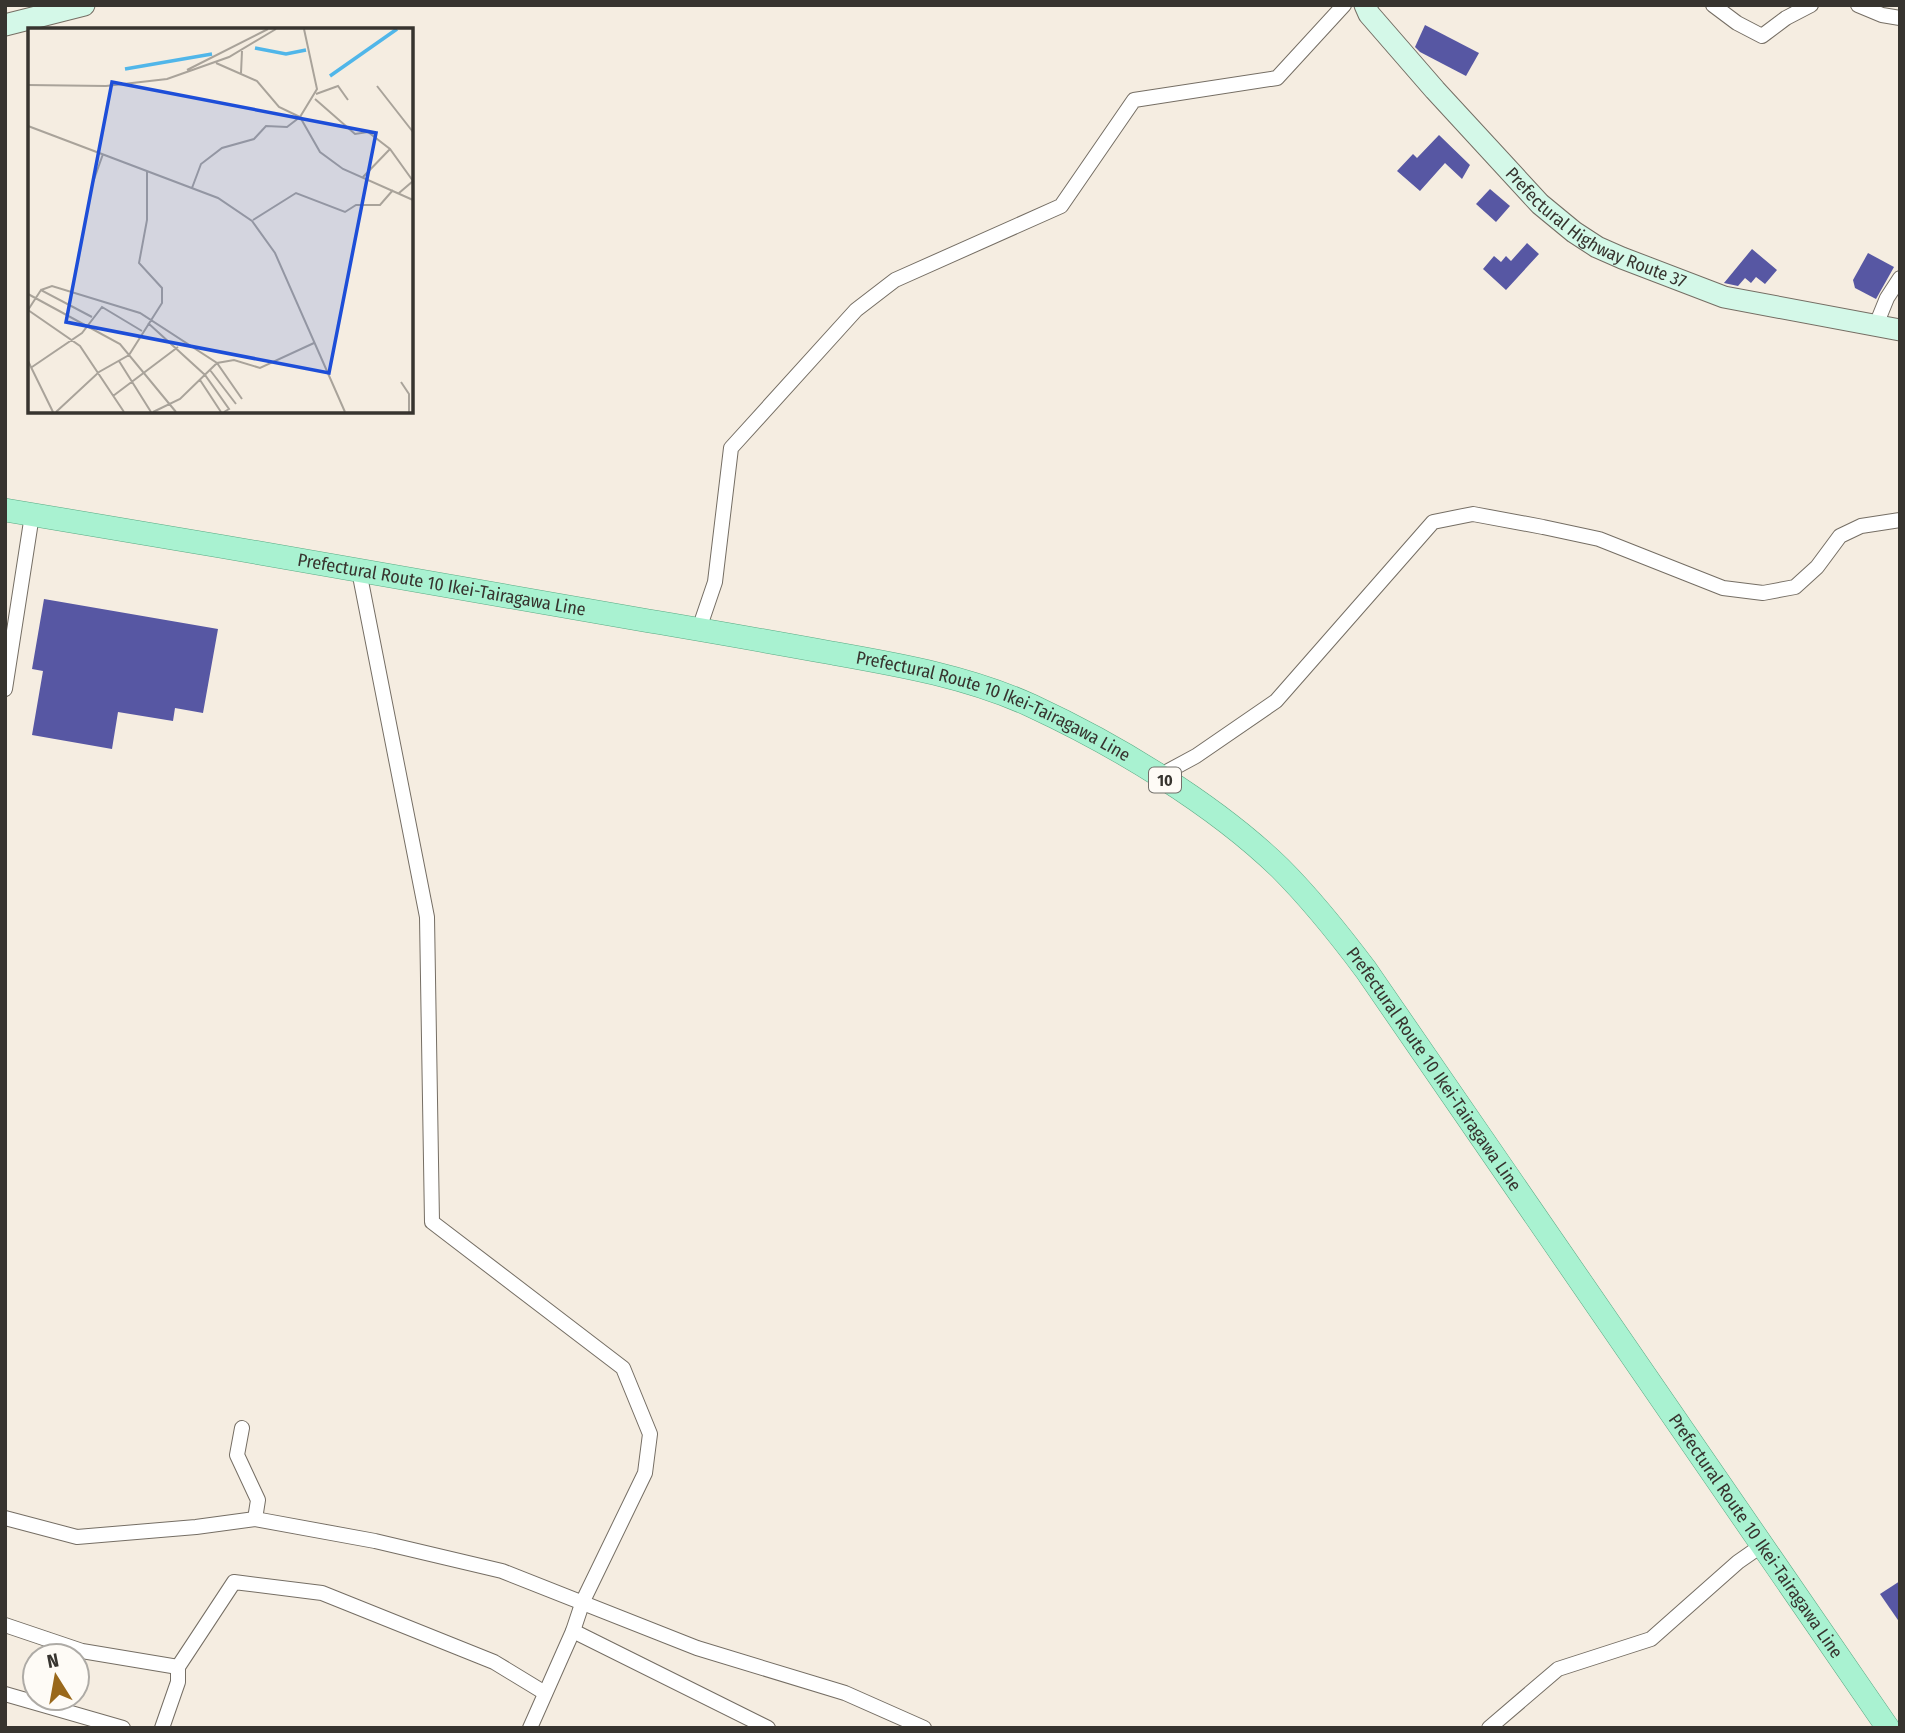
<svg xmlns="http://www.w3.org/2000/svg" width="1905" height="1733" font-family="'Fira Sans Condensed',sans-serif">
<rect width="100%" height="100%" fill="#f5ede1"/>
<g fill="#5757a3">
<path d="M1425,25l54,28 -13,23 -46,-24 -5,-5z"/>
<path d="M1439,135l31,30 -8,14 -17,-16 -25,28 -23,-20 16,-17 4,4z"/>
<path d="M1490,189l20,17 -14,16 -20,-18z"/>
<path d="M1527,243l12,11 -33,36 -23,-21 11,-13 7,6 5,-6 5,5z"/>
<path d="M1752,249l25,21 -12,14 -9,-7 -5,6 -6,-5 -7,8 -14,-3z"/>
<path d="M1868,253l26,14 -18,32 -21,-11 -2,-8z"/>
<path d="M44,599l174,30 -15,84 -28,-5 -2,13 -55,-9 -6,37 -80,-14 11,-64 -11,-2z"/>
<path d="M1900,1581v42l-20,-29z"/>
</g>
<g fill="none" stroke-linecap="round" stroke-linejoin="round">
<g stroke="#756e64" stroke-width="16">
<g id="minor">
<path d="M1713,5l24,18 25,13 24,-18 25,-13"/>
<path d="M1858,5l24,10 18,3"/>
<path d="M1876,325l11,-27 13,-20"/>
<path d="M359,571l68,346 5,305 191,146 27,66 -5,39 -62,128 -10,30 -43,97"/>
<path d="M699,629l16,-47 16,-134 125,-138 39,-30 166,-74 73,-106 143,-22 67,-73"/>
<path d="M5,689l27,-174"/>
<path d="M1159,776l37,-20 80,-55 157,-179 40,-8 70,13 56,12 124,49 40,5 32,-6 22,-20 23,-31 21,-10 39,-6"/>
<path d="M242,1428l-5,27 21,45 -3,19"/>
<path d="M5,1518l72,19 119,-10 59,-8 120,22 127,30 195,77 148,45 79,35"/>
<path d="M5,1625l77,26 96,16"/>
<path d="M573,1631l195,97"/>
<path d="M5,1694l118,34"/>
<path d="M162,1728l16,-46v-15l56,-85 88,11 172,69 51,31"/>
<path d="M1489,1728l69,-59 93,-30 87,-77 23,-16"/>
</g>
</g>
<g stroke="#756e64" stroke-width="23">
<g id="secondary">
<path id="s1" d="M1365,5l4,9 66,76 105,114 34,28 23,15 25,11 102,39 176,33"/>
<path d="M5,25l79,-20"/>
</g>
</g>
<g stroke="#5baa84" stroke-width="24">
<g id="primary">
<path id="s2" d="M5,510c215,35 430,74 644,111 61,10 122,21 183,32 68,12 137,24 200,53 84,39 182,98 248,162 32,32 59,66 86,102l522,758"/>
</g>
</g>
<use href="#minor" stroke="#fff" stroke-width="14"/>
<use href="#secondary" stroke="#d4f8e8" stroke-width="21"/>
<use href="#primary" stroke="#a9f2d1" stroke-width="23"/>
</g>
<g text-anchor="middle" stroke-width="7" stroke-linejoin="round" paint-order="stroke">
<rect fill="#fefbf6" stroke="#73706b" stroke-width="2" x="1149" y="767.5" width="32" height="25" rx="5"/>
<g font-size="16" font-weight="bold" fill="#37342f">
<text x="1165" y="786">10</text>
</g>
<g font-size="18" fill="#37342f" stroke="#fefbf6">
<text dy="6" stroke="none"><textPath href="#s1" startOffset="326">Prefectural Highway Route 37</textPath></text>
<text dy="6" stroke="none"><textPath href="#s2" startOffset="443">Prefectural Route 10 Ikei-Tairagawa Line</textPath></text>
<text dy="6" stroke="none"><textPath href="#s2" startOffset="1010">Prefectural Route 10 Ikei-Tairagawa Line</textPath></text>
<text dy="6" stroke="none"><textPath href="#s2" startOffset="1598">Prefectural Route 10 Ikei-Tairagawa Line</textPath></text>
<text dy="6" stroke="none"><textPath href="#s2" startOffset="2165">Prefectural Route 10 Ikei-Tairagawa Line</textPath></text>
</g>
</g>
<g transform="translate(28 28)">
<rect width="385" height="385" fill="#f5ede1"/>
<path fill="none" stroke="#50b6e9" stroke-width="3.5" d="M227,20l31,6 20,-4M97,41l87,-15M302,48l67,-47"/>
<path fill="none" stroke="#a9a39a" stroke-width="2" d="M276,1l13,60 -17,28 20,35 23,17 70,31M159,42l81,-41M213,45l1,-22M0,57l78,1 61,-7 62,-22 47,-28M349,58l36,46M288,66l22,-8 10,14M287,71l40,35 13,-2 22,17 23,32 -14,12M0,98l190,72 34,23 23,32 70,159M335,149l27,-28M64,157l11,-31M164,160l9,-24 21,-16 32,-9 12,-13 21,1 13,-10 -21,-10 -22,-26 -41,-18M225,192l43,-27 49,19 11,-7h24l13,-15M13,262l11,-4 88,27 77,50 25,36M0,266l92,50 56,68M0,282l52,36 44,66M0,282l13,-20 51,27M120,295l57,52 24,34 -5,3M0,333l25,51M91,333l32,51M4,339l50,-34 20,-26 40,24M182,342l26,34M172,352l21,32M373,354l8,12v18M85,368l65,-49M28,384l43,-40 30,-17 33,-52v-15l-23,-25 8,-43v-49M125,384l27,-13 37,-36 17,-3 26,8 54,-25"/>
<path fill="#1d4ed8" fill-opacity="0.15" stroke="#1d4ed8" stroke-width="3.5" d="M84,54l264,51 -47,240 -263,-51z"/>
<rect width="385" height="385" fill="none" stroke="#37342f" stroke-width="3.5"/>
</g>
<rect width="1905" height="1733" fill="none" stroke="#37342f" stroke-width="14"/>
<g transform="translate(56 1677) rotate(349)"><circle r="33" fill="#fefbf6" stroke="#aeaba6" stroke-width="2"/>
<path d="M0-5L12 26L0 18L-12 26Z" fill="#99681b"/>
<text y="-10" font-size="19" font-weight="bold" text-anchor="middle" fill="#37342f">N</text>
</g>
</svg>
